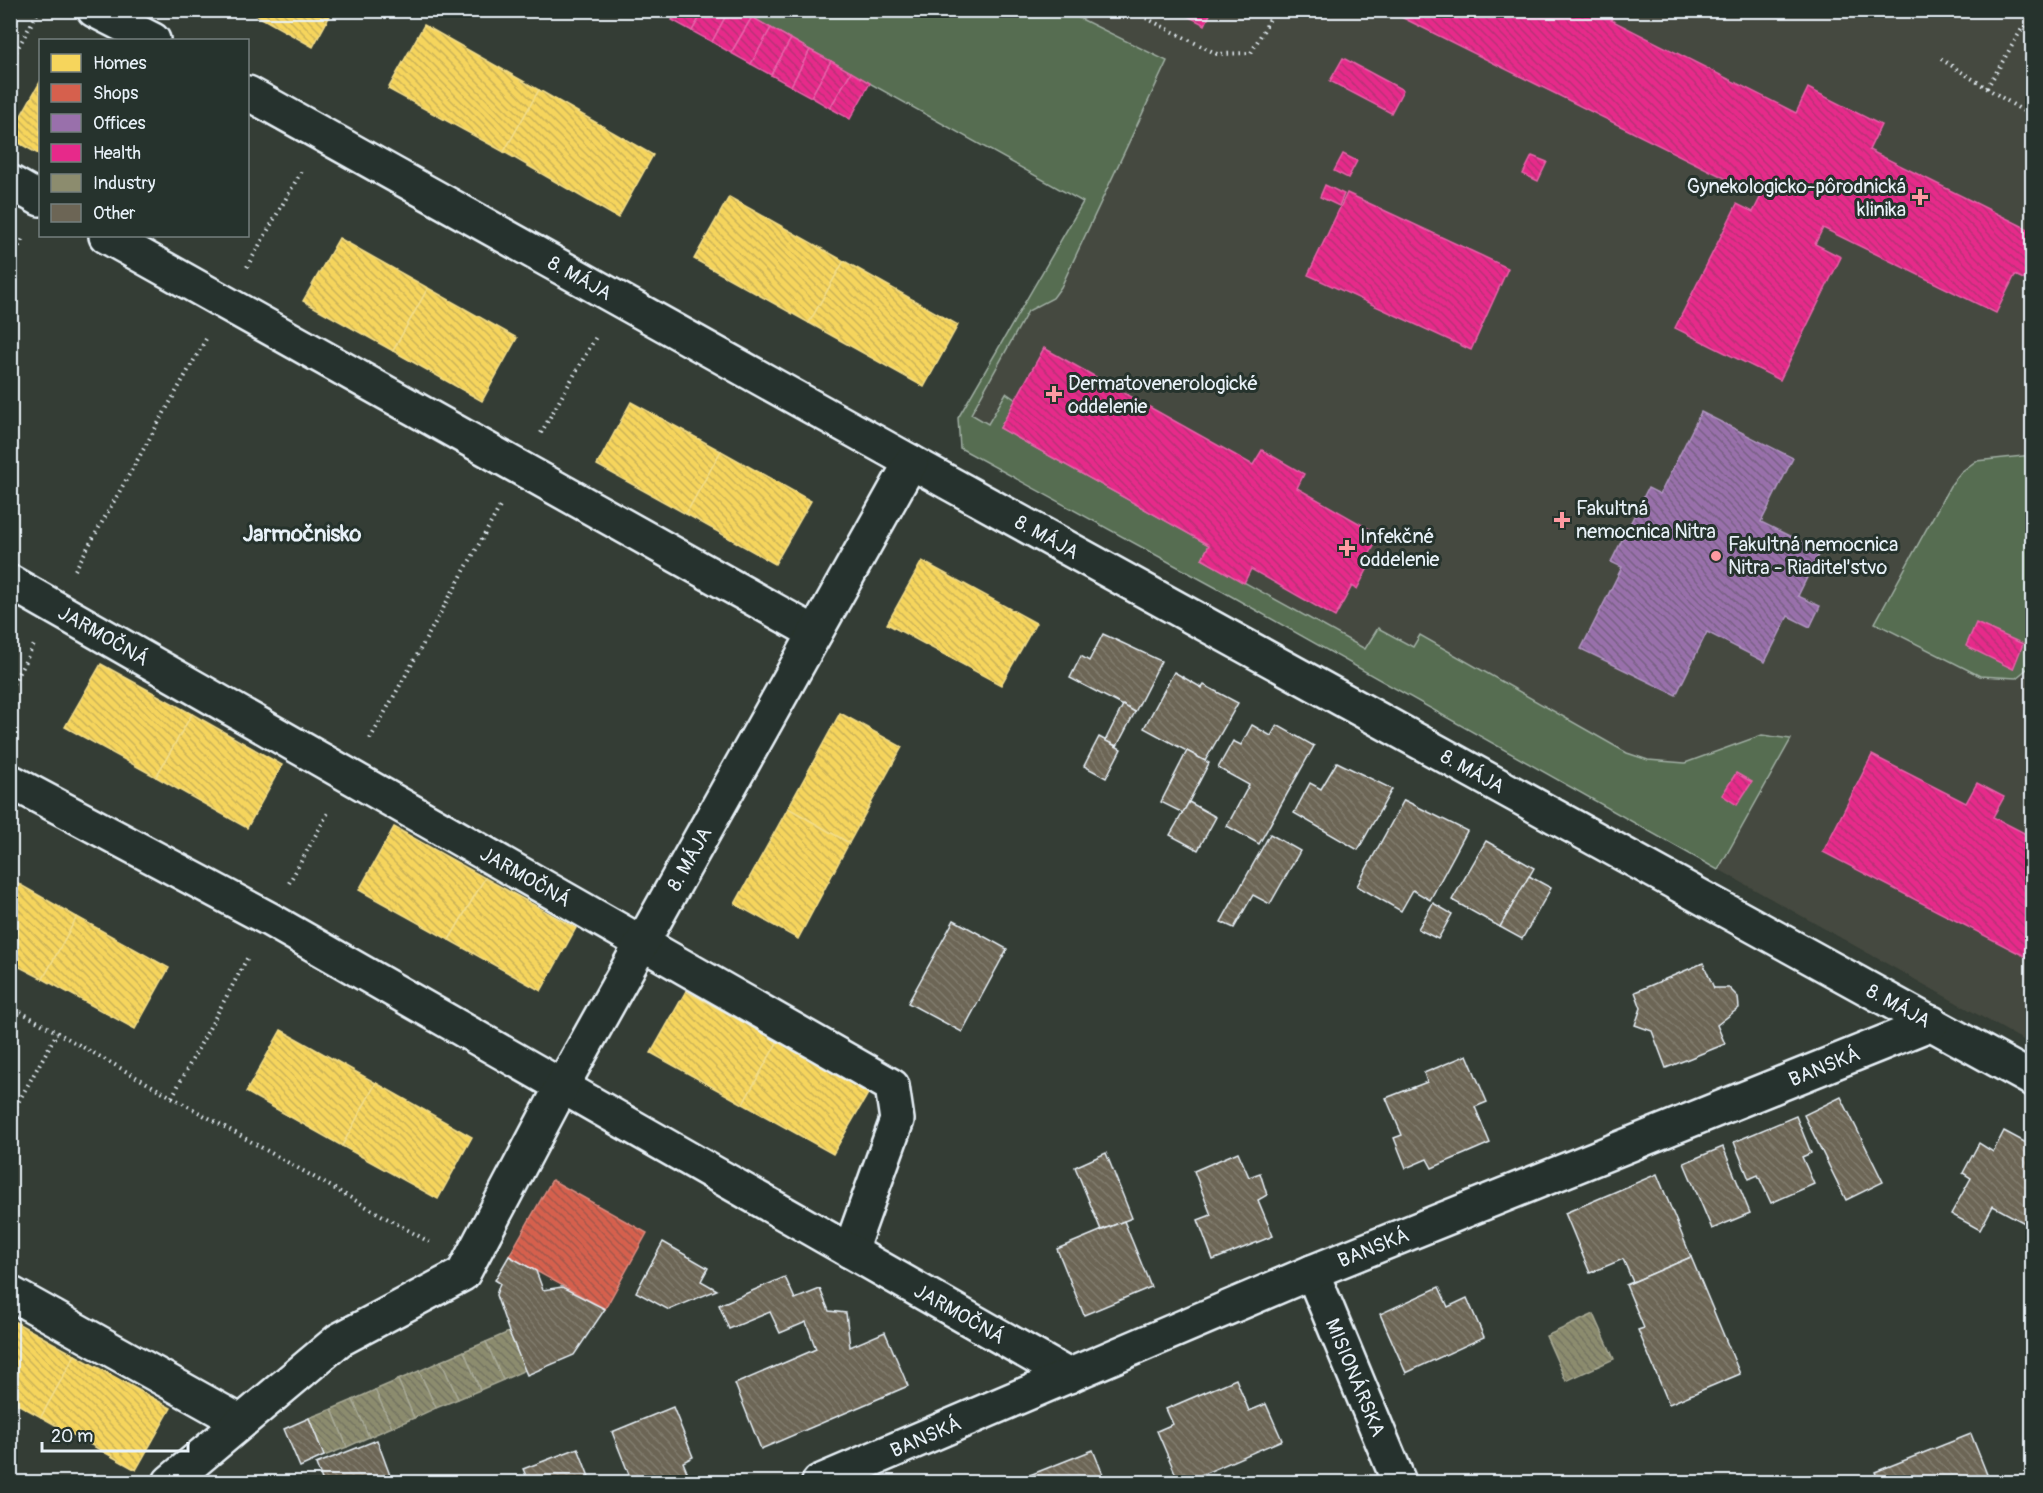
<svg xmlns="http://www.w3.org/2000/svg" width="2043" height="1493" font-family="Pangolin,sans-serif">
<defs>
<pattern id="homes-back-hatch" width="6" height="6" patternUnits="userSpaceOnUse" patternTransform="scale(1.5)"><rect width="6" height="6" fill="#f6d55c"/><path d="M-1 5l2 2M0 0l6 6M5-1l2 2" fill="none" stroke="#cab258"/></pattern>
<pattern id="shops-back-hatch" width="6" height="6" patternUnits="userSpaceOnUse" patternTransform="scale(1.5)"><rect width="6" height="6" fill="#d6604d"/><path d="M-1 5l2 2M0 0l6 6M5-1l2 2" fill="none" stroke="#a4584c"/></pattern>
<pattern id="offices-back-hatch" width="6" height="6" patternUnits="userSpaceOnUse" patternTransform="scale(1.5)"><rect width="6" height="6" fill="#9970ab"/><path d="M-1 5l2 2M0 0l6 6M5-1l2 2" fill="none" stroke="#786084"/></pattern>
<pattern id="health-back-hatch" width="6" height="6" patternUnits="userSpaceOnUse" patternTransform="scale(1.5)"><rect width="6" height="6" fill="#e7298a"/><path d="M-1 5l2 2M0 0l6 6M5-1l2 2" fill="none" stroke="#b73277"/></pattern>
<pattern id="industry-back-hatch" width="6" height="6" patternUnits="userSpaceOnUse" patternTransform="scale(1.5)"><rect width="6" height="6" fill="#8c8c6e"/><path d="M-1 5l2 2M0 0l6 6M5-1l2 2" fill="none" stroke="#747461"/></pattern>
<pattern id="building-back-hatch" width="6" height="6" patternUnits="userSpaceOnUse" patternTransform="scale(1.5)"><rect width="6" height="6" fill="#6c6555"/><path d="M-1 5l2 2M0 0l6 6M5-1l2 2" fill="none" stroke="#817c6e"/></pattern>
</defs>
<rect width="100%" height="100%" fill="#343d35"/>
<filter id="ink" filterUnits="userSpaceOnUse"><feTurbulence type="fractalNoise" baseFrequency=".0167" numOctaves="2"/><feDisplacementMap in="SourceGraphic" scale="12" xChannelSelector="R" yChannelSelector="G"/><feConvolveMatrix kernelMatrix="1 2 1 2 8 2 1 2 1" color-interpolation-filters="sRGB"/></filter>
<g filter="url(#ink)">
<path fill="#45493f" d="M740,11h1292v1034l-810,-454 -262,-143 -2,-30 125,-216z"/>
<g fill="#576d51" stroke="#a0afa4" stroke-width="1.5">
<path d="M740,11h325l102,50 -106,226 -8,11 -25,13 -57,103 17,10 18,-31 10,7 -16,28 209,117 -7,14 163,90 13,-21 35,19 7,-12 207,118 21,7 37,3 77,-28 29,4 -73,131 -496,-279 -262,-143 -2,-30 125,-216z"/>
<path d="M2032,455v210l-16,13 -36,-2 -105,-53 75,-137 11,-14 15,-11z"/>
</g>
<g fill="url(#homes-back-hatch)" stroke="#f2dd8b" stroke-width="1.5">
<path d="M247,10h86l-20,37z"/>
<path d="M424,25l115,65 -35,62 -116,-63z"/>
<path d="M40,82v73l-30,-17v-3z"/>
<path d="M539,90l114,65 -35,63 -114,-66z"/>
<path d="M729,197l115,64 -35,62 -115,-64z"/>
<path d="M339,238l89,50 -35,63 -90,-50z"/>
<path d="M844,261l114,64 -34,62 -115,-64z"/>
<path d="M428,288l89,50 -35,63 -89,-50z"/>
<path d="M631,402l90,49 -35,63 -89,-49z"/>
<path d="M721,451l90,50 -36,63 -89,-50z"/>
<path d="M922,561l114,62 -35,62 -114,-61z"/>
<path d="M101,664l91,50 -36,63 -91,-50z"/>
<path d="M840,713l62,34 -53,96 -61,-35z"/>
<path d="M192,714l90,51 -35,63 -91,-51z"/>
<path d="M788,808l61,35 -51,96 -63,-35z"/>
<path d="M394,827l91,51 -36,62 -90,-50z"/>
<path d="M485,878l91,50 -35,63 -92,-51z"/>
<path d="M10,879l67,38 -34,62 -33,-17z"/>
<path d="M77,917l92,51 -34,61 -92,-50z"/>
<path d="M686,991l92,50 -35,63 -92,-51z"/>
<path d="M281,1030l95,53 -34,63 -96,-54z"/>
<path d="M778,1041l91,51 -36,62 -90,-50z"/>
<path d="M376,1083l96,54 -34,62 -96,-53z"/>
<path d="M10,1319l65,36 -34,62 -31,-17z"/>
<path d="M75,1355l96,53 -35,62 -95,-53z"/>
</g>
<path fill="url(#shops-back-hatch)" stroke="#db8c80" stroke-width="1.5" d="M552,1180l95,53 -42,76 -96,-53z"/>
<path fill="url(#offices-back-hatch)" stroke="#b197c2" stroke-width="1.5" d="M1701,412l92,46 -32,64 59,29 -22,45 22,10 -10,21 -22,-11 -23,46 -58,-30 -31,63 -95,-46 41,-82 -11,-5 37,-74 12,6z"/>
<g fill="url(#health-back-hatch)" stroke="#e765ab" stroke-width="1.5">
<path d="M678,10h26l-12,21 -20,-11z"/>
<path d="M704,10h25l-17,32 -20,-11z"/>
<path d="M729,10h11l12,7 -21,36 -19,-11z"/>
<path d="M1176,10h36l-7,15z"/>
<path d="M1387,10h229l-5,10 185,93 12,-25 73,37 -12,25 163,81v52l-17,-8 -19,38 -173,-85 -8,16 26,13 -61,123 -105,-52 62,-124 16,8 8,-16z"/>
<path d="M752,17l19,11 -20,36 -20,-11z"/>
<path d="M771,28l20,11 -20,36 -20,-11z"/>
<path d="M791,39l19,11 -19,36 -20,-11z"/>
<path d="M810,50l21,11 -20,36 -20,-11z"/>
<path d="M1343,58l60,32 -12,23 -61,-32z"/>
<path d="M831,61l20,11 -21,36 -19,-11z"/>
<path d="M851,72l19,11 -20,36 -20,-11z"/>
<path d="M1343,154l14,7 -9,17 -14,-7z"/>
<path d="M1532,156l15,6 -9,19 -15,-7z"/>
<path d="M1325,185l19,9 -5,12 -19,-9z"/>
<path d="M1347,193l161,75 -37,82 -163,-75z"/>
<path d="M1044,348l209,117 9,-15 42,24 -7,14 83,47 -17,31 5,2 -11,21 -5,-3 -17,31 -84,-48 -7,14 -42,-24 7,-14 -209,-117z"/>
<path d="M1976,623l47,21 -10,25 -47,-23z"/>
<path d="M1872,755l94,48 11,-20 27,14 -11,20 39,20v123l-209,-108z"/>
<path d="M1736,773l16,9 -15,23 -15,-10z"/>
</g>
<g fill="url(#industry-back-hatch)" stroke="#a8aa97" stroke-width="1.5">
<path d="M1594,1314l20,45 -48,22 -20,-45z"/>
<path d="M509,1332l16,38 -22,10 -17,-38z"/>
<path d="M486,1342l17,38 -23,10 -16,-39z"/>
<path d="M464,1351l16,39 -22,9 -17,-38z"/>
<path d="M441,1361l17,38 -22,9 -17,-37z"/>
<path d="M419,1371l17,37 -22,10 -16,-38z"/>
<path d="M398,1380l16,38 -22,9 -17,-37z"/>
<path d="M375,1390l17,37 -23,10 -16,-37z"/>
<path d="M353,1400l16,37 -22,10 -15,-38z"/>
<path d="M332,1409l15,38 -23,9 -15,-38z"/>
</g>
<g fill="url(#building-back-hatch)" stroke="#e8f1f8" stroke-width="1.5">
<path d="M1103,634l58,27 -26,51 -65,-34 11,-22 8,5z"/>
<path d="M1174,672l28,16 2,-3 34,18 -33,58 -61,-33z"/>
<path d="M1123,705l12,7 -18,34 -12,-5z"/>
<path d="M1252,725l19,11 6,-11 37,21 -55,98 -32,-18 22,-41 -31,-17 15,-27 8,4z"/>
<path d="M1099,737l22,12 -15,29 -22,-12z"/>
<path d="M1187,751l22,12 -26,50 -22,-11z"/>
<path d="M1337,762l55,27 -34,61 -64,-37 16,-30 11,6z"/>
<path d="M1404,800l63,31 -37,69 -17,-10 -12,21 -44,-25z"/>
<path d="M1189,802l27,15 -18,33 -28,-15z"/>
<path d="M1270,834l30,17 -30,53 -17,-9 -19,33 -13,-6z"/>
<path d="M1486,841l48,27 -34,59 -48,-27z"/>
<path d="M1529,876l22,12 -29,51 -22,-12z"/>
<path d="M1433,903l19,11 -14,25 -20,-10z"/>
<path d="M954,920l53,29 -45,83 -54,-29z"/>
<path d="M1703,963l11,25h15l9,9 1,11 -22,17 8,19 -59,24 -14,-37 -17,-6 6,-17 -6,-16z"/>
<path d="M1467,1055l20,47 -12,5 15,36 -58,25 -5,-9 -21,9 -12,-30 8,-3 -16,-37 41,-16 -3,-9z"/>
<path d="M1841,1097l42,85 -37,18 -42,-85z"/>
<path d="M1796,1116l15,37 -9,4 12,27 -43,19 -13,-28 -9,4 -15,-37z"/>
<path d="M2004,1131l28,15v81l-39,-21 -13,24 -29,-16 20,-36 -8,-5 16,-30 14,9z"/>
<path d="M1723,1147l27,66 -38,16 -28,-66z"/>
<path d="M1238,1152l11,25 11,-4 7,22 -9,5 15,36 -60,24 -15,-40 13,-5 -17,-44z"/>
<path d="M1106,1153l26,65 -31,12 -26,-63z"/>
<path d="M1657,1174l34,83 -58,25 -10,-23 -33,14 -25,-60z"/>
<path d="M1124,1221l27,66 -67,28 -27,-66z"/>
<path d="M663,1242l45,26 -7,13 16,9 -48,20 -33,-18z"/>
<path d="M509,1256l27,15 7,19 19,-3 43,22 -31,46 -47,20 -18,-43 -13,-37 4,-12 -5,-3z"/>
<path d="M1691,1257l49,117 -71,30 -31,-74 6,-2 -18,-43z"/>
<path d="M785,1277l10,22 25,-10 9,22 17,2 4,34 35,-15 23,54 -147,63 -26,-65 81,-35 -10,-27 -26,11 -10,-21 -41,17 -10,-24z"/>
<path d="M1439,1287l9,20 19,-9 17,39 -78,36 -26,-59z"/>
<path d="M1236,1379l13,32 17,-7 16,36 -97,42h-6l-22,-51 16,-7 -7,-15z"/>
<path d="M673,1407l20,50 -10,5 6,15 -13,5h-44l-20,-50z"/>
<path d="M309,1418l15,38 -24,11 -16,-38z"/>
<path d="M1971,1434l19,48h-111l-4,-10z"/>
<path d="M377,1440l14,38 -12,4h-56l-7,-18z"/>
<path d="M578,1448l13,34h-62l-6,-13z"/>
<path d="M1093,1450l13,32h-73l-3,-7z"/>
</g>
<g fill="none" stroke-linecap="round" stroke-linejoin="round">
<g stroke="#e8f1f8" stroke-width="38">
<g id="minor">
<path d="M94,10l59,30"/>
<path id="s1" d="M248,93l663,369 1121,617"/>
<path d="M10,182l30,17"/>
<path d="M106,236l709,397"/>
<path id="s2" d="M10,582l882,504 5,34 -47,131"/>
<path id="s3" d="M10,781l259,138 800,457"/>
<path id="s4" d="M1312,1272l87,210"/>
<path d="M10,1293l231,129"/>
<path id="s5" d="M170,1482l169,-142 124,-66 99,-188 349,-624"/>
<path id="s6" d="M819,1482l493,-210 620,-249"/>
</g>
</g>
<g stroke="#e8f1f8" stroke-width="4" stroke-dasharray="1.5 4.5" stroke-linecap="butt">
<path d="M1130,10l87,44 34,-1 24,-43"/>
<path d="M1941,59l90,57 1,-3"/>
<path d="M10,62l29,-52"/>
<path d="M1987,88l36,-61 9,6"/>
<path d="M10,262l14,-25"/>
<path d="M247,267l54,-95"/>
<path d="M541,433l56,-98"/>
<path d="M75,570l131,-231"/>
<path d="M10,689l24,-44"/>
<path d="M370,739l131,-234"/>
<path d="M289,883l40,-72"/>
<path d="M10,1006l421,237"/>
<path d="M172,1097l77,-142"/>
<path d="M10,1117l47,-84"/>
</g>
<use href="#minor" stroke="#26332d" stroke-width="33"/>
</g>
</g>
<g fill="#ff9aa2" stroke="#26332d" stroke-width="2">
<path d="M1917 188h6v6h6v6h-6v6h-6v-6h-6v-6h6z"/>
<path d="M1051 385h6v6h6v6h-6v6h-6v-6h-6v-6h6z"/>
<path d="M1559 511h6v6h6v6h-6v6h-6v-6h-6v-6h6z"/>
<path d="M1344 539h6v6h6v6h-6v6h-6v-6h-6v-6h6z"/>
<circle cx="1716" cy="556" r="6"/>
</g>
<g text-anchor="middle" stroke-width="6" stroke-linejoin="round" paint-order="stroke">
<g font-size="20" fill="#e8f1f8" stroke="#26332d" text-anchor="start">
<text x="1906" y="193" text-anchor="end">Gynekologicko-pôrodnická<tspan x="1906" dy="23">klinika</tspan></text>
<text x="1068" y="390">Dermatovenerologické<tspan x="1068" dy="23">oddelenie</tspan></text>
<text x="1576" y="515">Fakultná<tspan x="1576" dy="23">nemocnica Nitra</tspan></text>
<text x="1360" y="543">Infekčné<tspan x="1360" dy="23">oddelenie</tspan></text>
<text x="1728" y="551">Fakultná nemocnica<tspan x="1728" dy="23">Nitra - Riaditeľstvo</tspan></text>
</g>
<g font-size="20" fill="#e8f1f8" stroke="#26332d">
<text dy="7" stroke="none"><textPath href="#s1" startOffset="380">8. MÁJA</textPath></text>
<text dy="7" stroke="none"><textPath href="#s1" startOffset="914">8. MÁJA</textPath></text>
<text dy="7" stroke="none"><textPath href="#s2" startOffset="108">JARMOČNÁ</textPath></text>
<text dy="7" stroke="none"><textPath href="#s1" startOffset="1400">8. MÁJA</textPath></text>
<text dy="7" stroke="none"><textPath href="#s5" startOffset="834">8. MÁJA</textPath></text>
<text dy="7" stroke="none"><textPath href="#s2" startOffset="594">JARMOČNÁ</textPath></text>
<text dy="7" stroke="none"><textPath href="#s1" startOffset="1886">8. MÁJA</textPath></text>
<text dy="7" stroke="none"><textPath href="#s6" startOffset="1088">BANSKÁ</textPath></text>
<text dy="7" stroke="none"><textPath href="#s6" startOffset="602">BANSKÁ</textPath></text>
<text dy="7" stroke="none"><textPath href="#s3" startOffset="1089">JARMOČNÁ</textPath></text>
<text dy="7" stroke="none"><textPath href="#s4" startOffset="114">MISIONÁRSKA</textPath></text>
<text dy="7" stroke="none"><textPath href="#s6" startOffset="116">BANSKÁ</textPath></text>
</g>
<g font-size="22" font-weight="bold" fill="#e8f1f8" stroke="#26332d">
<text x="302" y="541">Jarmočnisko</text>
</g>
</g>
<rect width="2043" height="1493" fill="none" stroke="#26332d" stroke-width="36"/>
<rect x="18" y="18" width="2007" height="1457" fill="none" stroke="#e8f1f8" stroke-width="2" filter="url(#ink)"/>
<rect x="39" y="39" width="210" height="198" fill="#26332d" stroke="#747f7e" stroke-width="1.5"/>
<rect x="51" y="54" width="30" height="18" fill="#f6d55c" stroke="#747f7e" stroke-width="1.5"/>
<text x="93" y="69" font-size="18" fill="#e8f1f8">Homes</text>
<rect x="51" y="84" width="30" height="18" fill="#d6604d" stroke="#747f7e" stroke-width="1.5"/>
<text x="93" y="99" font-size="18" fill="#e8f1f8">Shops</text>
<rect x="51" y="114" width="30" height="18" fill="#9970ab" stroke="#747f7e" stroke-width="1.5"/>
<text x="93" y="129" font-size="18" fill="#e8f1f8">Offices</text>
<rect x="51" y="144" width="30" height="18" fill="#e7298a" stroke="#747f7e" stroke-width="1.5"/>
<text x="93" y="159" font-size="18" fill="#e8f1f8">Health</text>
<rect x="51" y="174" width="30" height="18" fill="#8c8c6e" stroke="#747f7e" stroke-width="1.5"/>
<text x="93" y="189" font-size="18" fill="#e8f1f8">Industry</text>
<rect x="51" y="204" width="30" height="18" fill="#6c6555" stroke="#747f7e" stroke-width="1.5"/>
<text x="93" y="219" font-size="18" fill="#e8f1f8">Other</text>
<path d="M42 1442v9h146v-9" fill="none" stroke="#e8f1f8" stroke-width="3"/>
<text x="51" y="1442" font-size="18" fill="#e8f1f8" stroke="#26332d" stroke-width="4.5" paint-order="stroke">20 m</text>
</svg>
